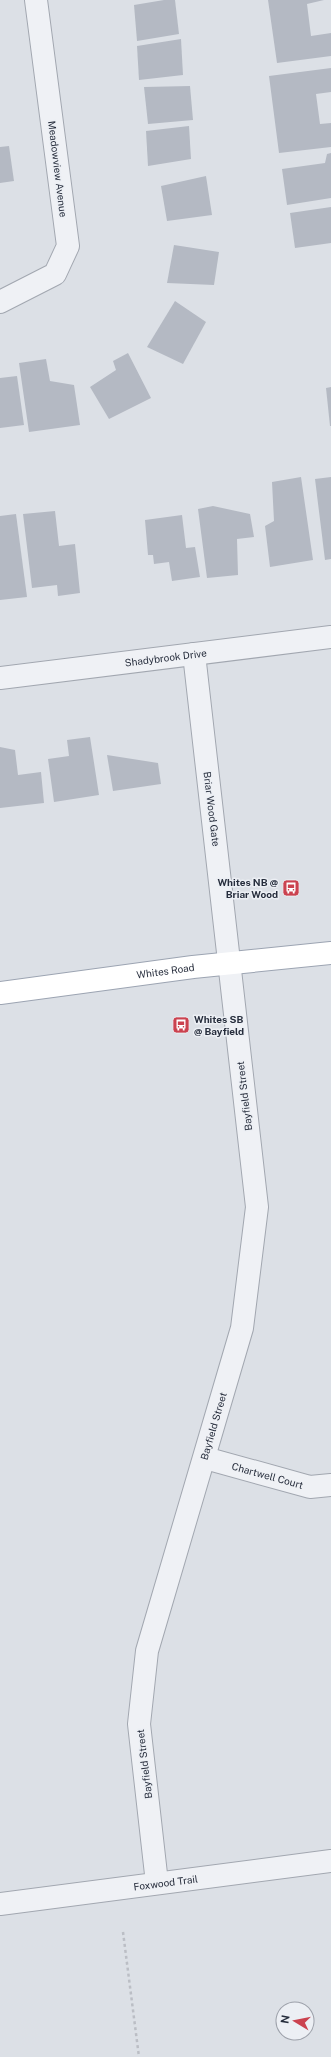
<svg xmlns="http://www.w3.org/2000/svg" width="331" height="2057" font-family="'Public Sans',sans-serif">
<rect width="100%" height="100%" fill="#dce0e6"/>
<g fill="#b4b9c3">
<path d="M164,0h11l4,34 -42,7 -3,-36z"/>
<path d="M268,0h56l-17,4 4,32 20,-3v23l-54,7z"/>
<path d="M181,39l2,36 -44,5 -2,-34z"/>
<path d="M331,68v24l-15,2 4,30 11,-1v24l-52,6 -10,-77z"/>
<path d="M190,86l3,34 -45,4 -4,-37z"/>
<path d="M189,126l2,33 -43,7 -2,-35z"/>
<path d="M9,146l5,35 -14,2v-36z"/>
<path d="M331,153v45l-44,7 -5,-36 43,-6 2,-9z"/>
<path d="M206,176l6,39 -45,6 -6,-35z"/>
<path d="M331,207v36l-36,5 -5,-35z"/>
<path d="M174,245l45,7 -5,33 -47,-2z"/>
<path d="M175,301l31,21 -23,42 -36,-17z"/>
<path d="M128,353l23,45 -42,21 -19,-32 26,-17 -3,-9z"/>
<path d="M46,359l4,22 24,4 6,40 -51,7 -10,-69z"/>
<path d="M17,376l7,49 -24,3v-50z"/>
<path d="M331,387v39h-1l-4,-38z"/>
<path d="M301,477l12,83 -43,7 -5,-41 9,-5 -2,-39z"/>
<path d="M331,477v82l-6,1 -10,-81z"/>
<path d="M213,506l37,8 4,23 -17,2 1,36 -31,3 -9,-69z"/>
<path d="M55,511l4,35 16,-2 5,49 -22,3 -1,-11 -25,3 -9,-74z"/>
<path d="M16,514l11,83 -27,3v-84z"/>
<path d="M182,515l4,33 9,-1 5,30 -28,4 -3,-19 -15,2 -1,-9h-5l-3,-35z"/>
<path d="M90,737l9,58 -45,7 -6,-43 21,-3 -2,-16z"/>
<path d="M0,747l15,3 3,25 23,-3 3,31 -44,5z"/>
<path d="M107,755l51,8 3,21 -48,7z"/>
</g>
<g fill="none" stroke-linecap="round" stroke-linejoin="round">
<g stroke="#a2a7b0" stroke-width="24">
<g id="minor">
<path d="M0,302l55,-28 13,-28 -32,-246"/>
<path id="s1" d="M0,678l331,-41"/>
<path id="s2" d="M205,1458l105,29 21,-2"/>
<path id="s3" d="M157,1883l-18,-159 8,-73 95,-323 15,-121 -63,-553"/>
<path id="s4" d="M0,1904l331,-43"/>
</g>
</g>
<g stroke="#9ca4b2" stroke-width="24">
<g id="major">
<path id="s5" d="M0,993l193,-26 138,-14"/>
</g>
</g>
<path stroke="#bbbec5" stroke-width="2.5" stroke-dasharray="3 3" stroke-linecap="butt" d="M123,1932l16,125"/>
<use href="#minor" stroke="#eff1f5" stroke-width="22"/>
<use href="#major" stroke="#fff" stroke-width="22"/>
</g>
<defs>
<g id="bus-square" transform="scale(0.9)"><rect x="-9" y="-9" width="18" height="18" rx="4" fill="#cb424f" stroke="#eceff4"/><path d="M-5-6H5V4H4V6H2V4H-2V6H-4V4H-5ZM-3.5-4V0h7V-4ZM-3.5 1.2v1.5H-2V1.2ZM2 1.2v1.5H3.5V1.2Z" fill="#fff"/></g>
</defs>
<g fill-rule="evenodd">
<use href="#bus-square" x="291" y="888"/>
<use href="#bus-square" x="181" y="1025"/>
</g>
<g text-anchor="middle" stroke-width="3" stroke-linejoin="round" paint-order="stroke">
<g font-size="10" fill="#262d3c" stroke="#eceff4">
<text transform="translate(58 169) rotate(83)" y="4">Meadowview Avenue</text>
<text dy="4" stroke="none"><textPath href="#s1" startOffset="167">Shadybrook Drive</textPath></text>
<text transform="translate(212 809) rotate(83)" y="4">Briar Wood Gate</text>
<text dy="4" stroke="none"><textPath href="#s5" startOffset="167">Whites Road</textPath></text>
<text transform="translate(244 1096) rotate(-97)" y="4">Bayfield Street</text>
<text dy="4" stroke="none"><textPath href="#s3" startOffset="468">Bayfield Street</textPath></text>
<text dy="4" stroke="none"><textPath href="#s2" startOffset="65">Chartwell Court</textPath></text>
<text transform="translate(144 1764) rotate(-97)" y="4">Bayfield Street</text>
<text dy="4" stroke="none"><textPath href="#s4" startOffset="167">Foxwood Trail</textPath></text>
</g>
<g font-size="10" font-weight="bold" fill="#262d3c" stroke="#eceff4" text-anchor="end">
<text x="278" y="886">Whites NB @<tspan x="278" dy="12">Briar Wood</tspan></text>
<text x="194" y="1023" text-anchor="start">Whites SB<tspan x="194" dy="12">@ Bayfield</tspan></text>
</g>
</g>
<g transform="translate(295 2021) rotate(280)"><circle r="19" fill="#eceff4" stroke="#9da1aa"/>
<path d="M0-3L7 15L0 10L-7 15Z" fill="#cb424f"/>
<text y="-6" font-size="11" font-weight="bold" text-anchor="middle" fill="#262d3c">N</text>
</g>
</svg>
